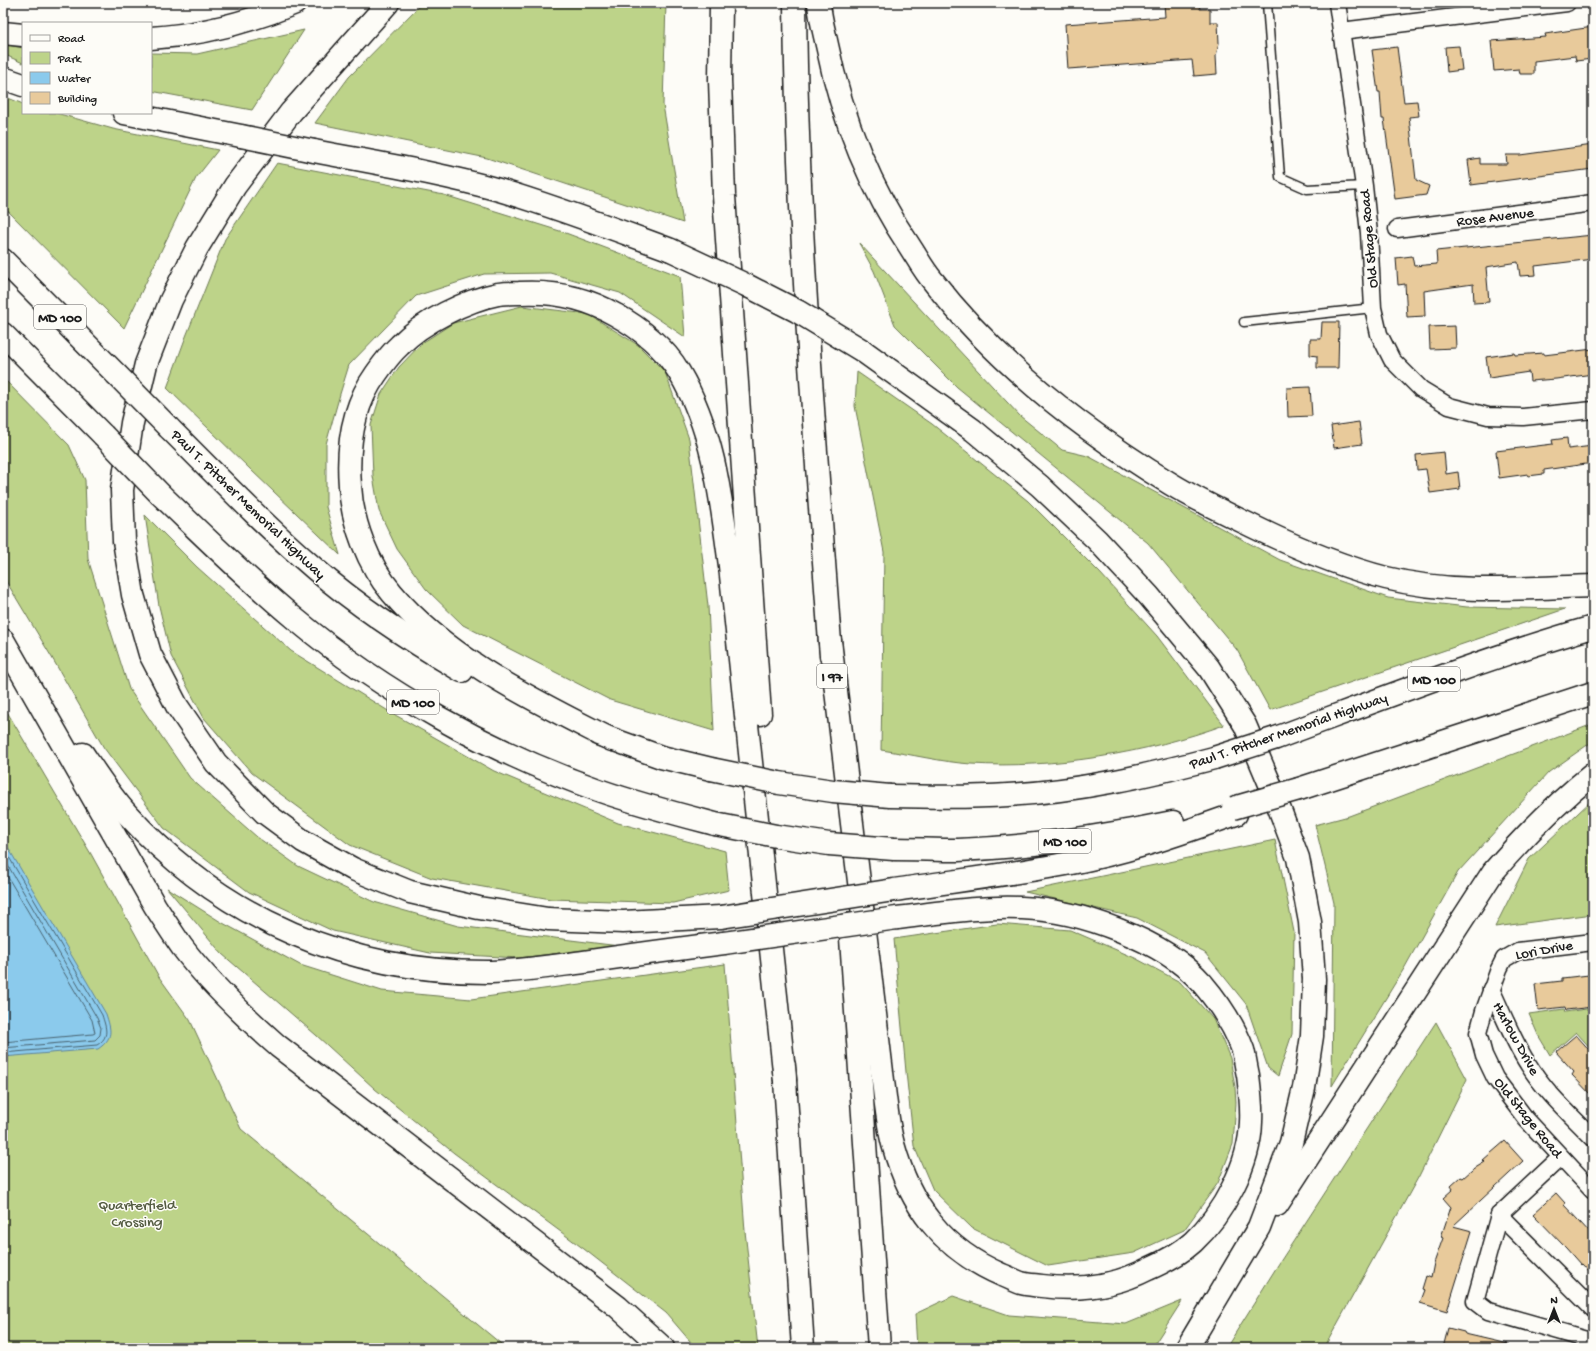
<svg xmlns="http://www.w3.org/2000/svg" width="1596" height="1351" font-family="'Gochi Hand',sans-serif">
<rect width="100%" height="100%" fill="#fdfcf7"/>
<filter id="ink" filterUnits="userSpaceOnUse"><feTurbulence type="fractalNoise" baseFrequency=".025" numOctaves="2"/><feDisplacementMap in="SourceGraphic" scale="8" xChannelSelector="R" yChannelSelector="G"/><feConvolveMatrix kernelMatrix="1 2 1 2 8 2 1 2 1" color-interpolation-filters="sRGB"/></filter>
<g filter="url(#ink)">
<g fill="#bdd389" stroke="#6c7852">
<path d="M422,3h244l-3,102 20,118 -196,-65 -172,-35 34,-46z"/>
<path d="M304,30l-52,80 -101,-19v-38l46,1z"/>
<path d="M3,44l20,4v15l-20,-9z"/>
<path d="M3,96l20,8v9h33l57,16 105,21 -22,28 -72,150 -121,-122z"/>
<path d="M277,163l167,32 119,37 117,44 5,61 -65,-44 -70,-20 -66,1 -68,22 -67,69 -9,29 -14,50v63l14,48 -89,-85 -84,-82 18,-49 40,-100z"/>
<path d="M859,243l161,173 42,34 26,6 192,104 108,38 79,9 98,2 -295,101 -33,-60 -89,-107 -191,-156 -62,-62 -21,-54z"/>
<path d="M522,306l66,8 50,31 27,27 24,67 19,167 6,125 -104,-31 -147,-75 -37,-36 -29,-40 -18,-38 -6,-35 -2,-51 10,-31 18,-27 23,-24 31,-20z"/>
<path d="M857,372l75,52 96,77 72,72 57,63 67,89c-77,28 -171,44 -253,39 -30,-2 -60,-10 -90,-14l3,-198 -29,-146z"/>
<path d="M3,378l66,67 16,35 3,79 41,130 61,89 67,59 41,29 76,36 84,24 161,20 -100,12 -89,-5 -97,-22 -84,-39 -85,-64 -60,-80 -53,-92 -48,-80z"/>
<path d="M145,515l52,52 94,84 99,61 104,59 124,52 107,28 4,39 -56,13 -122,-4 -119,-21 -82,-33 -98,-72 -48,-55 -33,-62 -12,-50z"/>
<path d="M3,705l88,149 68,123 31,43 51,109 265,219h-503z"/>
<path d="M1593,724v17l-44,31 -91,100 -53,95 -73,119 2,-183 -19,-78 34,-9z"/>
<path d="M1593,799v115l-98,13 34,-68z"/>
<path d="M1275,840l19,92 -2,102 -14,42 -10,-8 -22,-64 -41,-51 -68,-35 -112,-26z"/>
<path d="M167,888l54,34 79,43 82,26 89,8 254,-35 20,267 13,117h-62l-30,-35 -82,-64 -130,-96 -79,-64 -59,-54 -94,-81z"/>
<path d="M997,924l73,6 65,28 45,24 33,37 17,39 5,29 1,16 -3,41 -15,39 -34,47 -50,23 -86,13 -76,-38 -39,-38 -19,-44 -8,-74 -12,-133z"/>
<path d="M1593,1008v43l-17,-19 -26,23 -12,-20 -9,-21 35,-5 1,3z"/>
<path d="M1436,1022l31,57 -48,97 -95,172h-98l52,-83z"/>
<path d="M953,1296l56,19 117,9 56,-23 -30,47h-235l-2,-34z"/>
</g>
<path fill="#8bcaec" stroke="#5f8499" d="M3,839l103,175c5,16 8,24 -8,35l-95,8z"/>
<g fill="none" stroke-linecap="round" stroke-linejoin="round">
<g stroke="#48626f" stroke-width="1">
<path d="M3,847l99,168c4,13 8,22 -5,30l-94,8"/>
<path d="M3,857l94,161 4,10 -1,7 -5,5 -92,8"/>
<path d="M3,869l89,151 3,13 -2,1 -90,8"/>
</g>
</g>
<g fill="#e8ca9b" stroke="#1c1c1c">
<path d="M1164,3h35l1,6h10v13h8l1,21 -3,13 1,18 -23,2 -2,-16 -124,9 -3,-45 100,-7z"/>
<path d="M1593,27v15h-3l2,17 -16,2 -1,-5 -41,5v13h-14l-1,-5 -25,2 -3,-30 55,-4 -1,-3z"/>
<path d="M1459,46l3,24 -15,2 -2,-25z"/>
<path d="M1397,47l7,55 13,-1 2,15 -10,1 7,63 13,6 -3,9 -31,4 -11,-80h-2l-2,-27h-2l-6,-42z"/>
<path d="M1593,145v24l-122,16 -3,-25 12,-2v6h27l-1,-9h14z"/>
<path d="M1593,235v24l-58,7 1,9 -16,1 -2,-14 -32,5 3,35 -15,1 -1,-19 -49,7 1,25 -18,1 -2,-33 -7,1 -2,-27 16,-2 2,10 23,-2 -1,-13z"/>
<path d="M1322,322h17l-1,46h-21v-12l-7,-1v-16h11z"/>
<path d="M1455,326l1,22 -26,1 -1,-22z"/>
<path d="M1593,349v25l-37,5 -26,2 -1,-9 -40,6 -3,-21 28,-4 1,2 29,-2v2z"/>
<path d="M1310,387l2,29 -24,1 -1,-29z"/>
<path d="M1359,422l3,22 -28,4 -3,-22z"/>
<path d="M1567,438l1,11 25,-3v17l-49,7v4l-16,2v-2l-29,4 -3,-27 57,-7 -1,-4z"/>
<path d="M1444,452l2,22 12,-2 2,17 -30,4 -4,-24 -9,1 -1,-15z"/>
<path d="M1589,975l1,5h3v27l-27,3 -1,-3 -27,3 -3,-26 27,-3v-3z"/>
<path d="M1576,1035l17,19v43l-21,-22 2,-3 -18,-20z"/>
<path d="M1505,1141l18,20 -70,65 19,5 -25,80 -27,-8 5,-13 -3,-1 4,-13 5,2 3,-15 9,-25 -2,-1 10,-30 -8,-9 10,-9 -2,-3 10,-9 2,1 9,-8 13,-8 -2,-2z"/>
<path d="M1556,1193l9,10 -1,2 29,31v40l-11,-12 -1,1 -15,-17 -33,-34z"/>
<path d="M1448,1328l16,4 1,2 43,10 -1,4h-64z"/>
</g>
<g fill="none" stroke-linecap="round" stroke-linejoin="round">
<g stroke="#1c1c1c" stroke-width="11">
<g id="service">
<path d="M1267,3l13,174 27,12 57,-3"/>
<path d="M1244,322l129,-14"/>
</g>
</g>
<g stroke="#1c1c1c" stroke-width="19">
<g id="minor">
<path d="M1337,3l27,183 5,47 4,75 6,26 13,26 29,29 28,17 39,10 35,1 70,-7"/>
<path d="M1341,31l226,-28"/>
<path d="M1397,229l196,-26"/>
<path d="M1593,942l-75,9 -14,8 -5,10 -15,42 -6,22 6,22 11,23 31,41 67,72"/>
<path d="M1491,989c12,25 22,52 37,75 17,28 43,51 65,74"/>
<path d="M1561,1157l-62,58 -24,86 13,10 105,30"/>
<path d="M1499,1215l94,94"/>
</g>
</g>
<g stroke="#1c1c1c" stroke-width="25">
<g id="motorway">
<path d="M388,3l-97,109 -56,74 -38,62 -26,52 -25,64 -14,59 -10,67 2,51 9,54 17,59 27,52 39,57 49,50 38,28 50,28 57,23 69,16 69,11 75,3 98,-5"/>
<path d="M721,3l-1,77 4,116 36,518"/>
<path d="M795,3c2,218 20,436 36,653"/>
<path d="M819,3c1,14 5,28 8,42 15,74 43,143 85,205 7,11 13,22 21,31 63,81 151,150 238,203 26,16 54,29 81,42 43,21 87,40 134,52 68,17 138,10 207,8"/>
<path d="M3,33l20,2"/>
<path d="M151,38c48,-3 99,-16 144,-35"/>
<path d="M3,78l20,7"/>
<path d="M124,113l117,23"/>
<path d="M314,151c62,12 124,22 185,39 58,17 115,39 172,60"/>
<path d="M3,260l113,114"/>
<path d="M3,334l100,101"/>
<path d="M863,351l110,79 67,56 57,54 52,56 60,72 36,57 25,59 28,74 12,64 4,57 -2,57 -8,52 -13,55 -32,84 -72,121"/>
<path d="M169,428c48,48 95,97 146,141 45,39 96,72 147,102"/>
<path d="M161,495c44,42 86,84 133,123 90,75 196,134 307,173 37,13 76,23 114,33"/>
<path d="M3,640l152,266c9,14 18,28 27,41 28,37 62,69 96,99l340,261 45,41"/>
<path d="M830,641l55,456c2,16 4,32 8,47 17,62 49,105 109,131 6,2 13,6 19,8 7,2 14,2 21,3 37,5 73,0 106,-17 16,-7 32,-15 45,-27 30,-28 57,-78 58,-120 1,-15 -1,-31 -3,-47 -2,-8 -3,-17 -5,-25 -9,-25 -24,-47 -41,-67 -38,-43 -123,-73 -180,-75 -41,-2 -83,5 -125,10"/>
<path d="M598,734l63,23 50,12"/>
<path d="M1276,738c105,-39 209,-80 317,-111"/>
<path d="M612,740c-76,-39 -164,-80 -220,-147 -24,-28 -40,-71 -42,-107 -3,-39 3,-80 26,-112 7,-10 15,-21 24,-29 22,-23 67,-45 98,-51 7,-1 14,-1 21,-1 34,-2 68,5 97,22 24,13 49,33 63,57 35,59 42,126 51,194l55,514"/>
<path d="M83,754c14,21 28,43 45,61 96,105 221,158 363,157 31,-1 62,-6 93,-10 47,-7 93,-13 140,-19"/>
<path d="M1299,789l294,-96"/>
<path d="M890,796c39,1 78,2 118,-1 70,-4 138,-19 206,-37"/>
<path d="M894,849c21,0 43,1 64,1 73,-3 144,-13 215,-28"/>
<path d="M894,890c66,-10 132,-17 196,-31 50,-11 98,-28 146,-45"/>
<path d="M850,924l29,424"/>
<path d="M784,1066l19,282"/>
<path d="M1277,1205l216,-333c32,-37 61,-67 100,-98"/>
</g>
</g>
<use href="#service" stroke="#fdfcf7" stroke-width="8"/>
<use href="#minor" stroke="#fdfcf7" stroke-width="16"/>
<use href="#motorway" stroke="#fdfcf7" stroke-width="22"/>
<g stroke="#1c1c1c" stroke-width="25" stroke-linecap="butt">
<g id="motorway-bridge">
<path d="M241,136l73,15"/>
<path d="M671,250l75,35 51,26 66,40"/>
<path d="M116,374l53,54"/>
<path d="M103,435l58,60"/>
<path d="M1214,758l62,-20"/>
<path d="M711,769l68,14 54,8 57,5"/>
<path d="M1233,808l66,-19"/>
<path d="M715,824l61,12 53,8 65,5"/>
<path d="M721,917l173,-27"/>
<path d="M724,943l173,-25"/>
</g>
</g>
<use href="#motorway-bridge" stroke="#fdfcf7" stroke-width="22"/>
</g>
</g>
<g text-anchor="middle" stroke-width="3" stroke-linejoin="round" paint-order="stroke">
<g fill="#fdfcf7" stroke="#605f5e" stroke-width="1">
<rect x="34" y="305" width="52" height="24" rx="3"/>
<rect x="817" y="664" width="30" height="24" rx="3"/>
<rect x="1408" y="667" width="52" height="24" rx="3"/>
<rect x="387" y="690" width="52" height="24" rx="3"/>
<rect x="1039" y="829" width="52" height="24" rx="3"/>
</g>
<g font-size="14" font-weight="bold" fill="#1c1c1c">
<text x="60" y="322">MD 100</text>
<text x="832" y="681">I 97</text>
<text x="1434" y="684">MD 100</text>
<text x="413" y="707">MD 100</text>
<text x="1065" y="846">MD 100</text>
</g>
<g font-size="15" fill="#1c1c1c" stroke="#fdfcf7">
<text transform="translate(1495 216) rotate(-7)" y="5">Rose Avenue</text>
<text transform="translate(1368 239) rotate(-95)" y="5">Old Stage Road</text>
<text transform="translate(249 504) rotate(44)" y="5">Paul T. Pitcher Memorial Highway</text>
<text transform="translate(1288 730) rotate(-19)" y="5">Paul T. Pitcher Memorial Highway</text>
<text transform="translate(1544 949) rotate(-10)" y="5">Lori Drive</text>
<text transform="translate(1517 1038) rotate(61)" y="5">Harlow Drive</text>
<text transform="translate(1529 1117) rotate(51)" y="5">Old Stage Road</text>
</g>
<g font-size="15" fill="#545c42" stroke="#fdfcf7">
<text x="137" y="1209">Quarterfield<tspan x="137" dy="17">Crossing</tspan></text>
</g>
</g>
<rect width="1596" height="1351" fill="none" stroke="#fdfcf7" stroke-width="16"/>
<rect x="8" y="8" width="1580" height="1335" fill="none" stroke="#1c1c1c" stroke-width="1.5" filter="url(#ink)"/>
<rect x="22" y="22" width="130" height="92" fill="#fdfcf7" stroke="#a3a29f"/>
<rect x="30" y="35" width="20" height="6" fill="#fdfcf7" stroke="#a3a29f"/>
<text x="58" y="42" font-size="12" fill="#1c1c1c">Road</text>
<rect x="30" y="52" width="20" height="12" fill="#bdd389" stroke="#a3a29f"/>
<text x="58" y="62" font-size="12" fill="#1c1c1c">Park</text>
<rect x="30" y="72" width="20" height="12" fill="#8bcaec" stroke="#a3a29f"/>
<text x="58" y="82" font-size="12" fill="#1c1c1c">Water</text>
<rect x="30" y="92" width="20" height="12" fill="#e8ca9b" stroke="#a3a29f"/>
<text x="58" y="102" font-size="12" fill="#1c1c1c">Building</text>
<g transform="translate(1554 1309)" stroke="#fdfcf7" stroke-width="3" paint-order="stroke">
<path d="M0-3L7 15L0 10L-7 15Z" fill="#1c1c1c"/>
<text y="-6" font-size="11" font-weight="bold" text-anchor="middle" fill="#1c1c1c">N</text>
</g>
</svg>
